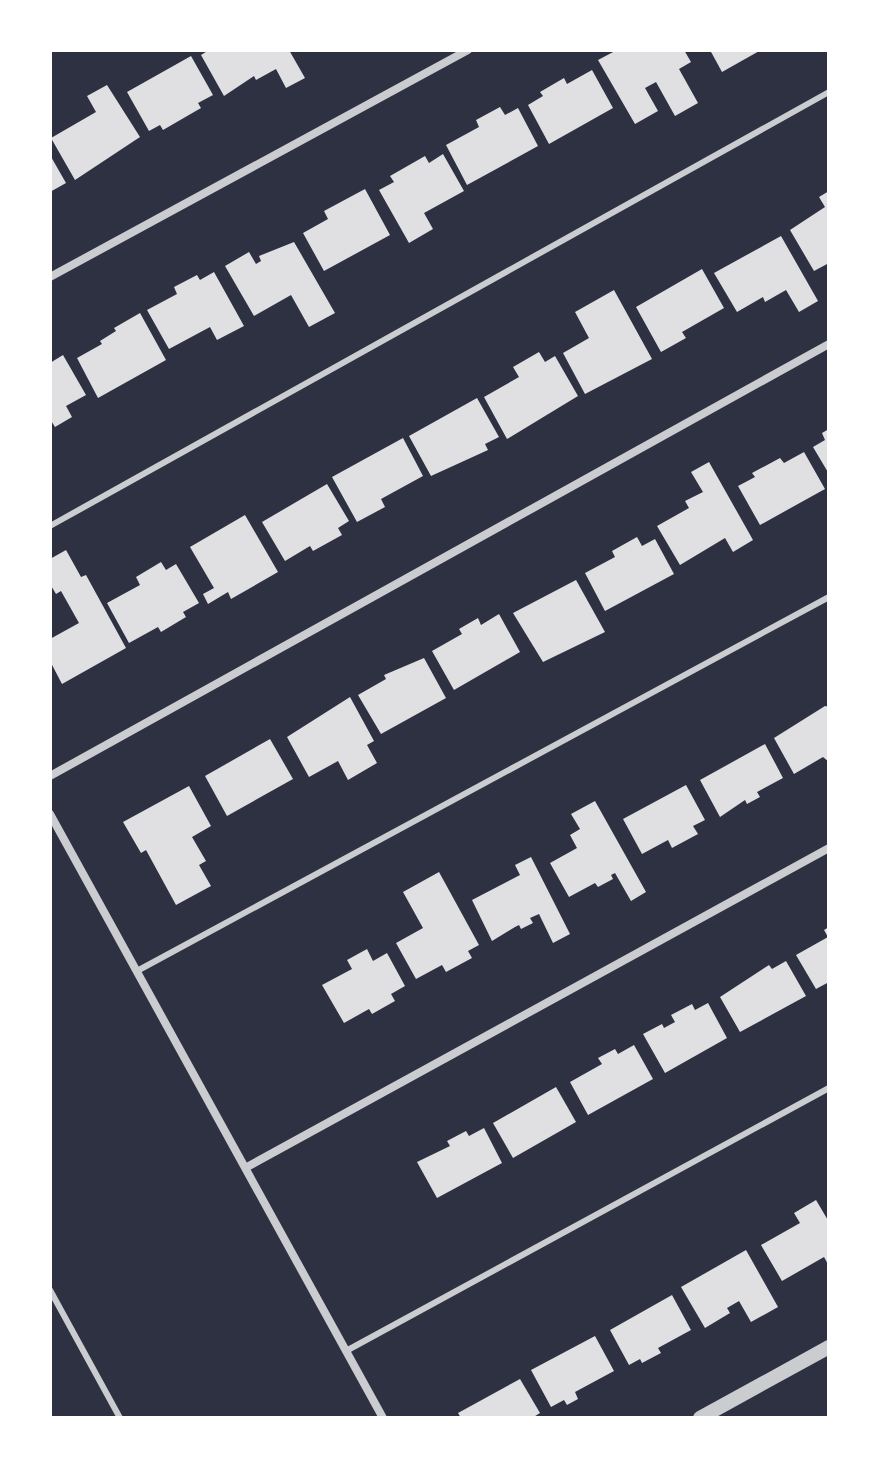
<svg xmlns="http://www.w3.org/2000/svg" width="879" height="1468" font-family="'PT Sans',sans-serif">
<rect width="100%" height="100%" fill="#2d3142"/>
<g fill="#e0e0e3">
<path d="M209,50h80l16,28 -19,10 -10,-19 -20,11 -2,-4 -30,20 -23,-41z"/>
<path d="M617,50h67l7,12 -12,7 19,34 -23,13 -19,-34 -11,6 13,23 -23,13 -37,-64z"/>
<path d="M710,50h51l-39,22z"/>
<path d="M191,56l22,39 -15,8 3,5 -38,22 -3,-5 -11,6 -22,-39z"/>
<path d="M592,70l21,38 -64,36 -21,-39 15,-9 -3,-4 24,-14 3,6z"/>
<path d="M107,85l33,52 -65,43 -24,-42 45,-26 -9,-16z"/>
<path d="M500,107l5,8 13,-7 20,38 -71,39 -21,-40 33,-18 -3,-7z"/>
<path d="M443,154l21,37 -40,22 9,16 -24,14 -30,-53 15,-8 -4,-6 35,-20 4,7z"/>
<path d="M50,155l16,28 -16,9z"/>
<path d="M365,189l25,46 -66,36 -21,-38 25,-14 -4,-8z"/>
<path d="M829,191v72l-15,8 -24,-41 35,-23 -6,-10z"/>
<path d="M781,236l37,65 -19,11 -13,-22 -21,12 -2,-5 -26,15 -23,-39z"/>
<path d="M294,242l41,71 -26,14 -18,-32 -37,21 -29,-50 24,-14 7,12 5,-3 -2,-5z"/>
<path d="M702,269l22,39 -42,24 4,6 -25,14 -25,-45z"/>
<path d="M214,272l30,54 -27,14 -7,-13 -41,22 -22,-39 30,-16 -3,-7 23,-12 3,5z"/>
<path d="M614,290l38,69 -67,35 -22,-41 26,-15 -14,-26z"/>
<path d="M140,313l26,47 -68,38 -21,-40 25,-14 -2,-3 16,-10 -2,-3z"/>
<path d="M539,352l6,10 10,-6 23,40 -71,43 -23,-42 35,-20 -6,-10z"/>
<path d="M63,355l23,40 -20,11 6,11 -17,10 -5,-8v-56z"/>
<path d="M477,398l22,39 -14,7 3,6 -57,26 -22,-40z"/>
<path d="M829,429v45l-16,-27 12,-7 -3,-7z"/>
<path d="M403,438l20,38 -42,23 4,8 -28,15 -25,-45z"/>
<path d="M804,452l21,37 -65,36 -22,-39 17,-9 -3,-4 28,-15 4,5z"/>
<path d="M709,462l44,78 -20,12 -8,-14 -45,27 -23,-39 32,-18 -4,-7 18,-9 -12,-20z"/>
<path d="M327,484l22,37 -11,7 4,7 -29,16 -3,-5 -25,15 -23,-39z"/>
<path d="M245,515l33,57 -47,27 -3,-7 -20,12 -5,-10 11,-6 -24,-41z"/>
<path d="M637,537l5,9 13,-7 19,35 -69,37 -20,-38 30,-16 -3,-6z"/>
<path d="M66,550l15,27 5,-2 40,73 -64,36 -12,-23v-22l29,-16 -18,-32 -5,3 -6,-10v-25z"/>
<path d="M161,562l5,8 10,-6 23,39 -16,9 3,5 -25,15 -3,-5 -29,16 -22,-40 33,-18 -4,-8z"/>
<path d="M576,580l29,52 -62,30 -30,-49z"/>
<path d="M499,614l21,38 -66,38 -22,-39 30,-17 -3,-5 19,-11 3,7z"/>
<path d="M424,658l22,40 -65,36 -23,-39 28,-16 -2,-4z"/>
<path d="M350,697l24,44 -7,4 10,18 -29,17 -10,-19 -29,16 -22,-40z"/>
<path d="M825,706l4,1v55l-6,-5 -29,17 -20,-36z"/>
<path d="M270,739l23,40 -66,37 -22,-40z"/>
<path d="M765,744l18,34 -26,14 3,5 -13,7 -2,-4 -25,17 -20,-37z"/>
<path d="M686,785l19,35 -12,6 5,8 -26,14 -4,-8 -26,14 -19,-35z"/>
<path d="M189,786l22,40 -19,11 14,24 -7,4 12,21 -35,19 -30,-55 -5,3 -18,-31z"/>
<path d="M595,801l51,91 -15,9 -16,-28 -4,2 2,4 -15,8 -3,-4 -26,14 -19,-34 27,-15 -7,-13 10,-6 -9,-15z"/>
<path d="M531,857l39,77 -17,9 -14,-29 -9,4 3,5 -12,6 -2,-4 -4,2 -23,14 -20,-41 48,-25 -5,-10z"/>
<path d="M439,872l40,73 -11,6 4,7 -26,14 -4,-7 -26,14 -20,-36 27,-15 -20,-36z"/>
<path d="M829,927v55l-13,7 -20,-34 32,-18 -4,-7z"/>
<path d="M367,949l6,12 14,-8 18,33 -14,8 4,7 -23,13 -3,-5 -25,14 -22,-38 30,-16 -5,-9z"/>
<path d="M786,961l20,35 -66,36 -20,-35 49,-32 3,4z"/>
<path d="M708,1003l19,35 -62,35 -22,-39 19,-10 2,4 11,-6 -4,-7 21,-11 3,6z"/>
<path d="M634,1045l19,34 -65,36 -18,-33 32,-18 -4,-6 17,-9 3,5z"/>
<path d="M556,1087l20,35 -63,36 -20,-35z"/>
<path d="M484,1128l18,35 -65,35 -20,-36 33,-16 -3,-5 19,-10 3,5z"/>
<path d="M816,1200l13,22v44l-5,-9 -42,24 -21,-36 39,-22 -6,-10z"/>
<path d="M746,1250l32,57 -27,15 -12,-21 -12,7 3,5 -25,15 -24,-41z"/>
<path d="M672,1295l19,35 -33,18 3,5 -19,10 -2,-4 -11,6 -19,-35z"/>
<path d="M595,1336l19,35 -39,21 3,7 -11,6 -3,-5 -13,7 -20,-37z"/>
<path d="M520,1379l20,34 -8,5h-71l-3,-5z"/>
</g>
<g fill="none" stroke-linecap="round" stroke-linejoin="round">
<g stroke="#caccd0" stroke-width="6">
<path d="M50,526l779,-434"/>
<path d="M137,971l692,-374"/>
<path d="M50,1290l70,128"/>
<path d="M346,1351l483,-263"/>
</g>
<g stroke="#caccd0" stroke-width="8">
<path d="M50,277l418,-227"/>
<path d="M50,776l779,-432"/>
<path d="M50,814l333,604"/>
<path d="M247,1167l582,-319"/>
</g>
<path stroke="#caccd0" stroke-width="14" d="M700,1418l129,-71"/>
</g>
<rect width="879" height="1468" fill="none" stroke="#ffffff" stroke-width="104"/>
</svg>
